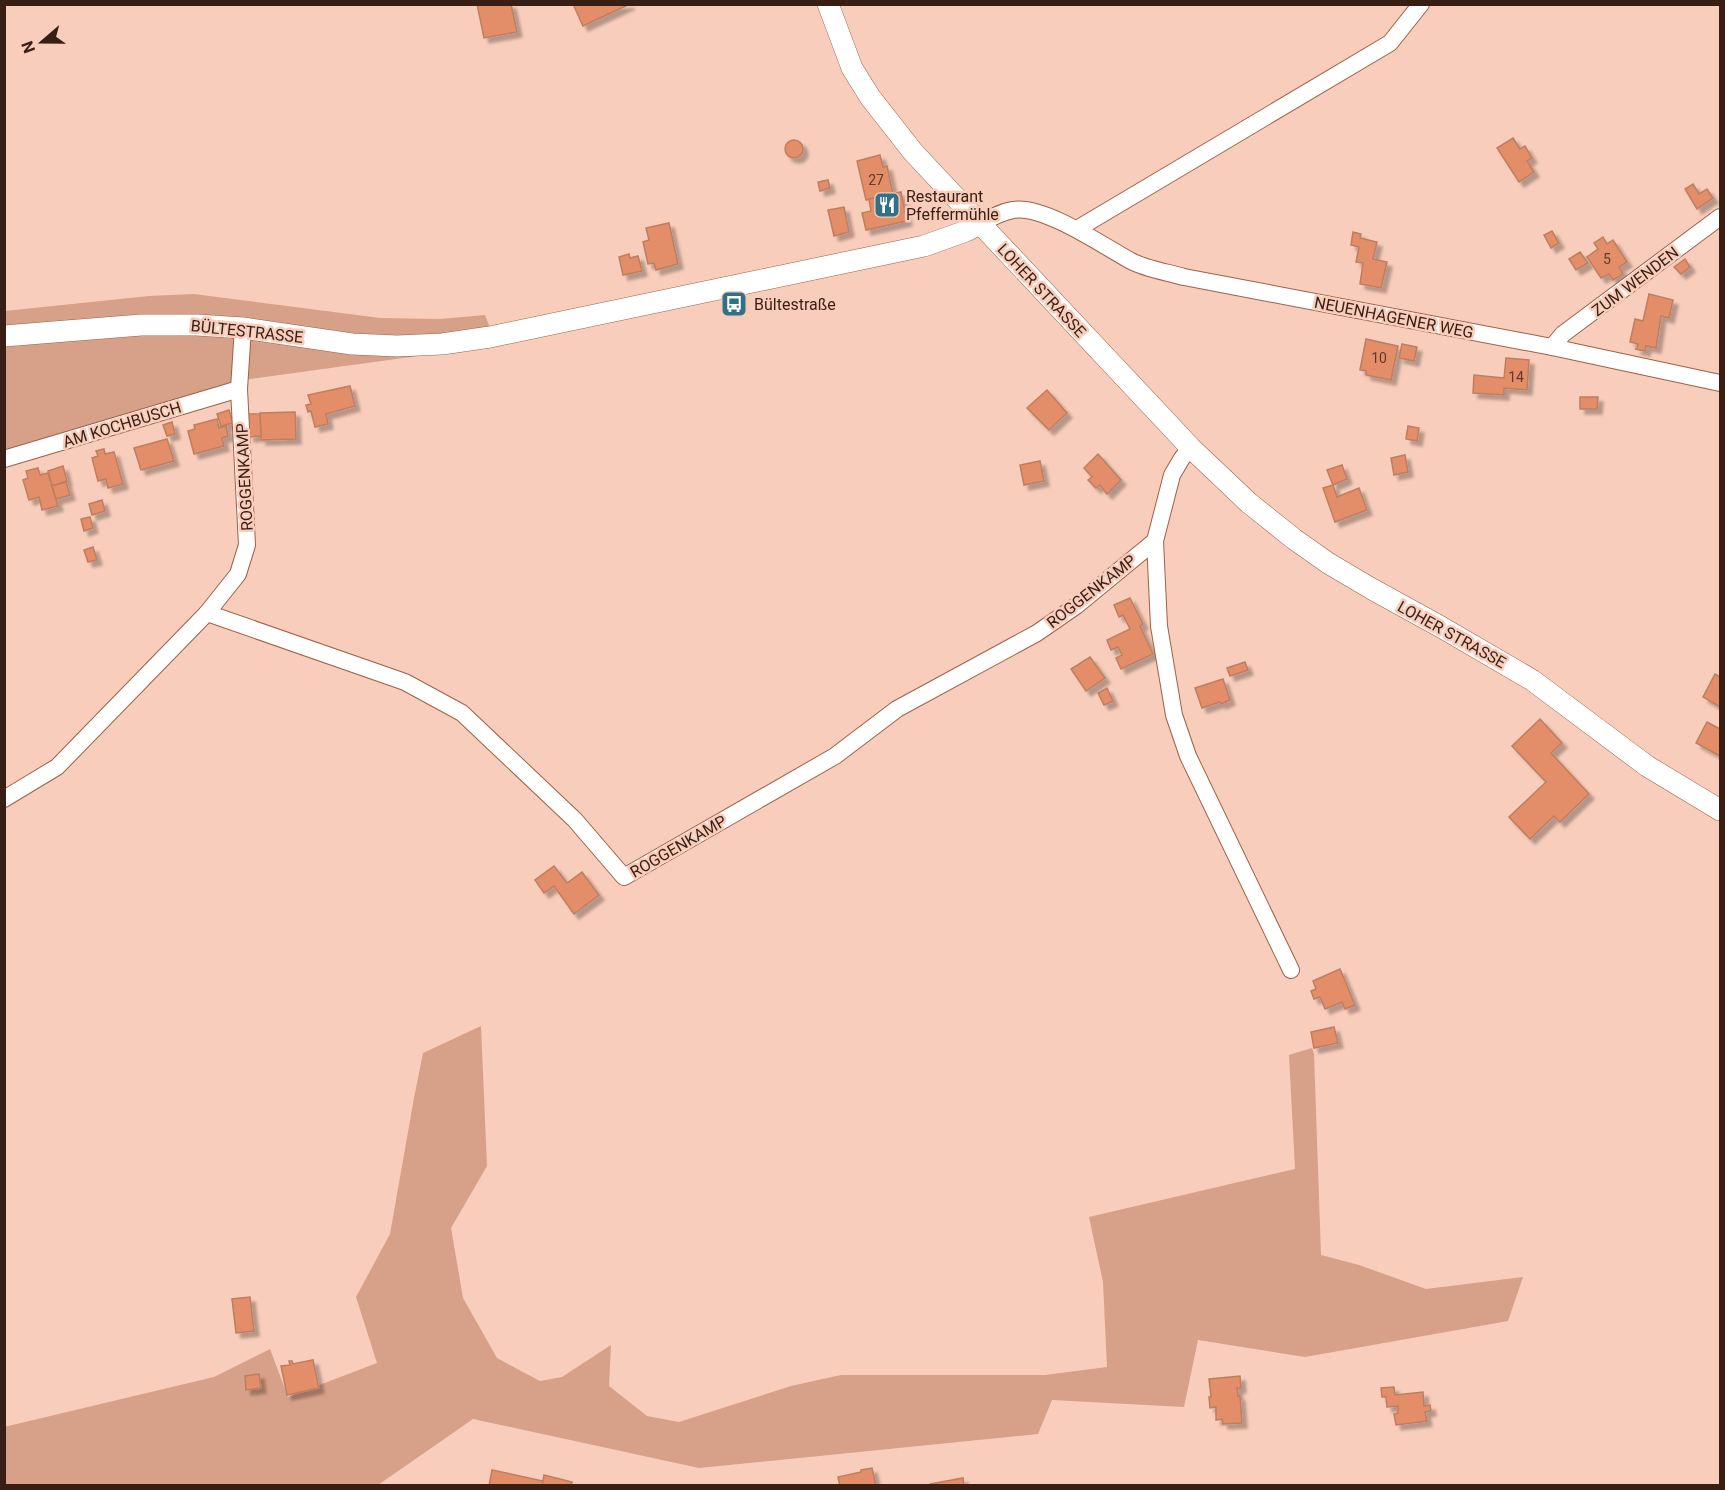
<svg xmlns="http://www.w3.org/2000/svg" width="1725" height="1490" font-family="Roboto,sans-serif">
<defs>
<filter id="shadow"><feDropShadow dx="5" dy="5" stdDeviation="1.5" flood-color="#0004"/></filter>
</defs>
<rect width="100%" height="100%" fill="#f8cdbb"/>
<g fill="#d7a088">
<path d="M194,294l186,24 60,1 45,-4 11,28 -49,9 -204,28 -238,72v-141l144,-15z"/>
<path d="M481,1026l6,140 -36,62 12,70 34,60 43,23 22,-4 49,-32 -2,41 38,30 32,6 112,-36 50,-11h204l62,-8 -4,-85 -14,-65 206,-48 -6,-114 23,-7 2,6 7,201 38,10 67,24 97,-12 -15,44 -203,36 -107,-17 -14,67 -132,-7 -14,34 -339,34 -226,-49 -95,66h-373l-1,-58 210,-50 56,-28 18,48 89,-34 -21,-66 34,-63 24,-136 9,-45z"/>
</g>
<g fill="#e38e68" stroke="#be7e61" stroke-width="1.5" filter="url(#shadow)">
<path d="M477,4h34l6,28 -33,6z"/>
<path d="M573,4h57l-47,22z"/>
<path d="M1513,138l7,11 5,-3 7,12 -5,3 7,11 -15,10 -22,-34z"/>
<circle cx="794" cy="149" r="9"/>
<path d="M880,155l3,12 4,-1 6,28 -27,6 -9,-39z"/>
<path d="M828,180l2,8 -10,3 -2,-9z"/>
<path d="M1693,184l6,10 8,-5 6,9 -16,11 -12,-20z"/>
<path d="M901,192l6,29 -41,9 -4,-17 9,-2 -2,-12z"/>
<path d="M844,207l5,25 -15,4 -6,-26z"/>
<path d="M669,223l9,41 -22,6 -2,-7 -6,1 -5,-22 6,-2 -3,-12z"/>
<path d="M1552,231l7,12 -8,5 -7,-13z"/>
<path d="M1353,232l8,2 -1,4 17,4 -4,17 14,3 -6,26 -21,-4 3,-21 -7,-1 3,-15 -8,-2z"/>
<path d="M1603,237l4,7 6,-4 14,22 -8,5 4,7 -10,6 -4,-6 -8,4 -14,-21 11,-8 -4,-6z"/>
<path d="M1580,252l8,11 -12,7 -7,-11z"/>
<path d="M629,254l1,4 8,-2 4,15 -19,4 -4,-18z"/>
<path d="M1685,259l5,8 -9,7 -7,-7z"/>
<path d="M1649,294l24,6 -4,18 -8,-2 -5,32 -10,-2 -1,5 -10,-2h2l1,-5 -8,-2 5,-23 8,2z"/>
<path d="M1366,339l32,7 -7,34 -25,-5v-4l-6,-1z"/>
<path d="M1402,344l15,3 -3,14 -15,-3z"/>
<path d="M1506,358l23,2 -2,30 -23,-2v7l-31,-2 1,-18 30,3z"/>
<path d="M350,386l5,20 -29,8 2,10 -13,3 -4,-16 -3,1 -2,-7 5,-1 -3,-9z"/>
<path d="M1047,390l20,23 -18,17 -22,-22z"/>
<path d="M1580,397h18l-1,12h-17z"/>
<path d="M229,410l4,13 -12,3 -4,-12z"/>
<path d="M295,412l1,27 -35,1 -1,-27z"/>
<path d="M248,414h12l1,22 -12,1z"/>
<path d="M217,419l2,9 7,-2 2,10 -6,2 2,8 -30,8 -6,-23 7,-2 -1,-4z"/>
<path d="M172,422l3,12 -8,2 -4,-11z"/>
<path d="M1408,426l11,2 -2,13 -11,-2z"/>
<path d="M167,439l7,22 -33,9 -7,-22z"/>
<path d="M104,449l1,5 9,-2 9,32 -15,4 -2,-9 -8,2 -6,-23 6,-2 -2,-5z"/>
<path d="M1098,454l23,26 -14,14 -7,-9 -4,3 -8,-8 4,-3 -8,-9z"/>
<path d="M1405,455l3,17 -14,3 -3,-17z"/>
<path d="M1040,461l4,20 -20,4 -4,-20z"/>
<path d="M1342,465l5,14 -14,6 -6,-15z"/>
<path d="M63,466l4,15 -15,5 -4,-15z"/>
<path d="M38,468l2,7 8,-2 10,33 -16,4 -3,-13 -10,3 -6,-20 5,-2 -2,-7z"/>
<path d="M66,482l4,13 -14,4 -4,-13z"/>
<path d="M1333,485l4,12 22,-9 8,22 -32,12 -12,-34z"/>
<path d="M102,500l3,11 -13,4 -3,-11z"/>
<path d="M90,517l3,11 -9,3 -3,-12z"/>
<path d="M93,547l4,13 -9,2 -4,-12z"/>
<path d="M1130,598l13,26 -3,2 13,28 -32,15 -5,-11 6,-3 -4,-8 -7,3 -4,-10 23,-11 -7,-14 -4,2 -5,-12z"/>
<path d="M1090,657l15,21 -19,13 -15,-22z"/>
<path d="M1245,662l3,8 -18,6 -3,-8z"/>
<path d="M1715,674l5,3v30l-17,-10z"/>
<path d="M1223,679l7,21 -9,4 -1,-2 -18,6 -7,-20z"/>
<path d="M1107,688l6,13 -9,4 -6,-12z"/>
<path d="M1540,719l22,24 -11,10 38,41 -29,28 -6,-6 -24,23 -21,-22 37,-35 -34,-36z"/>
<path d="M1707,722l13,7v27l-24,-13z"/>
<path d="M554,866l13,17 15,-11 17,23 -25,19 -20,-28 -10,7 -9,-13z"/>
<path d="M1340,969l15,36 -10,4 -3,-7 -17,7 -5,-12 -6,2 -3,-8 5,-2 -3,-8z"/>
<path d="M1334,1027l4,16 -24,5 -3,-16z"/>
<path d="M250,1297l4,34 -18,2 -4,-34z"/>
<path d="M313,1360l6,28 -32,7 -6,-29 9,-1 -1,-4h3l1,3z"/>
<path d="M259,1374l2,14 -15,2 -1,-14z"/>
<path d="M1240,1376l1,12h-4l1,8h2l2,27 -19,1 -1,-5 -6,1v-13l-6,1 -1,-11h2l-2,-18z"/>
<path d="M1394,1387l1,8 28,-3 1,14 6,-1 1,6 -6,1 2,9 -31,4 -2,-11 4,-1v-7l-11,1 -1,-10h-4l-1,-9z"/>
<path d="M872,1468l4,18h-36l-2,-9 23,-5v-2z"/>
<path d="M492,1470l51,11 -1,5h-53z"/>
<path d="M544,1475l28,7 -1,4h-29z"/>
<path d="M963,1478l1,8h-33l-1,-2z"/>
</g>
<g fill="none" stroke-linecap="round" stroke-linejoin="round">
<g stroke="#9f6146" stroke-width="18">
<g id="minor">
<path d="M979,224c11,-6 22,-12 34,-14 30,-6 92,37 118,51 15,8 36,11 53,16l368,70 168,36"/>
<path d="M1077,229l313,-186 31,-39"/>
<path d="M1552,347l11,-13 157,-117"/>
<path d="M1191,448l-9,10 -10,17 -17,66 4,85 15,89 14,41 103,214"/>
<path d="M4,459l235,-70"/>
<path d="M207,613l198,69 57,31 113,107 49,57 211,-121 62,-47 140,-76 39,-27 79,-65"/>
<path d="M4,799l53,-32 150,-154 31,-39 9,-29 -8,-156 4,-61"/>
</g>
</g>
<g stroke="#9f6146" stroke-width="22">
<g id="tertiary">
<path d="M828,4l24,64 18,29 43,55 278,296 58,55 45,36 34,24 44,26 69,38 91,53 115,86 73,44"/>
<path d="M4,336l137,-11h56l46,3 109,16 45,2 45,-2 48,-7 434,-91 42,-15 13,-7"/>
</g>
</g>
<use href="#minor" stroke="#fff" stroke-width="16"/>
<use href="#tertiary" stroke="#fff" stroke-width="21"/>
</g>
<defs>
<g id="restaurant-square" transform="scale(1.35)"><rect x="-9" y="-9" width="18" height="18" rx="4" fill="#327086" stroke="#f8cdbb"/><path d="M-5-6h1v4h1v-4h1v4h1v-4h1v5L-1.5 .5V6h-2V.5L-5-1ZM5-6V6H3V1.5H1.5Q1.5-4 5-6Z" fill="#fff"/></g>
<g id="bus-square" transform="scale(1.35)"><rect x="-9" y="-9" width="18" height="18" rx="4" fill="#327086" stroke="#f8cdbb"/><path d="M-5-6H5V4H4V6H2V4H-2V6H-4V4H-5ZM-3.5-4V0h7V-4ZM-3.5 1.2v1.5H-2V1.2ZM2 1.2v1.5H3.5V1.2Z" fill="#fff"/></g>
</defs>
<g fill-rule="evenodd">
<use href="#restaurant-square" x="887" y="205"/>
<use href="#bus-square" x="734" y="304"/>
</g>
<g text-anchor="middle" stroke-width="5" stroke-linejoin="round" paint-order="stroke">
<g font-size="14" fill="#633a28">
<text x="876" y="185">27</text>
<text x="1607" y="264">5</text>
<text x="1379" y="363">10</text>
<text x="1516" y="382">14</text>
</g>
<g font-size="16" fill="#381e13" stroke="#f8cdbb" text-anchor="start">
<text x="906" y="202">Restaurant<tspan x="906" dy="18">Pfeffermühle</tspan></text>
<text x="754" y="310">Bültestraße</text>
</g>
<g font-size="16" fill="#381e13" stroke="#f8cdbb">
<text transform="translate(1635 281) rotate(-37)" y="6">ZUM WENDEN</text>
<text transform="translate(1042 290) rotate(47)" y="6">LOHER STRASSE</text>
<text transform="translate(1394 317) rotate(11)" y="6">NEUENHAGENER WEG</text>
<text transform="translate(247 331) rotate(6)" y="6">BÜLTESTRASSE</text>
<text transform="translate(122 424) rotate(-17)" y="6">AM KOCHBUSCH</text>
<text transform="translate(244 477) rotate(-93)" y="6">ROGGENKAMP</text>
<text transform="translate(1091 591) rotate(-38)" y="6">ROGGENKAMP</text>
<text transform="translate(1452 634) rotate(29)" y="6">LOHER STRASSE</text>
<text transform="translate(678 846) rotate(-30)" y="6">ROGGENKAMP</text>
</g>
</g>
<rect width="1725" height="1490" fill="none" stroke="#381e13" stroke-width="12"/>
<g transform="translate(42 42) rotate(250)" stroke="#f8cdbb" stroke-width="4.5" paint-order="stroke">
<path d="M0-4.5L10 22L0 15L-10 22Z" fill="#381e13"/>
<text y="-9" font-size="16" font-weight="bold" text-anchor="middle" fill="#381e13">N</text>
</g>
</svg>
